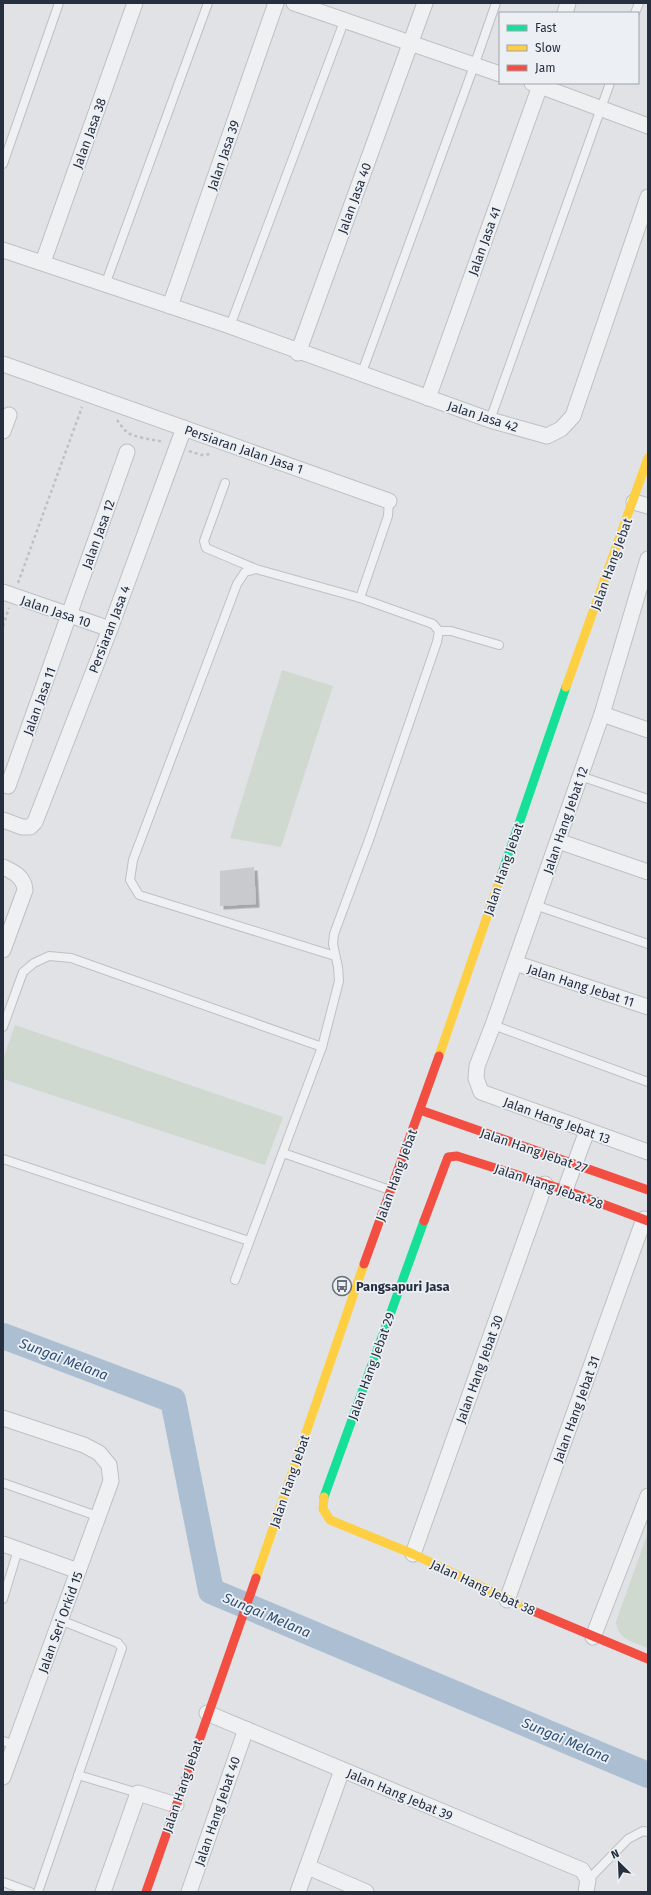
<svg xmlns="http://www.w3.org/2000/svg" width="651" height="1895" font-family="'Fira Sans',sans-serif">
<defs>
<filter id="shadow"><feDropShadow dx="3.5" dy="3.5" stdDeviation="0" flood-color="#0004"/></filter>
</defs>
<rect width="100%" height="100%" fill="#e0e2e5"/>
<g fill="#d0d9d0">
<path d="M282,670l51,16 -52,161 -51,-9z"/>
<path d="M15,1025l268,92 -18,48 -262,-86v-20z"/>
<path d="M648,1532v116c-15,-6 -30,-8 -32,-26z"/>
</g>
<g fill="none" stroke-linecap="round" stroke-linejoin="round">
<path stroke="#acbfd2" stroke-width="26" d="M3,1336l170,64 38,191 437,184"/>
</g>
<path fill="#c8cacd" filter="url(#shadow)" d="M254,867l2,37 -36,2v-35z"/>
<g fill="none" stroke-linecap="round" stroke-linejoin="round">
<g stroke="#bec0c3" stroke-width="10">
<g id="lane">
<path d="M635,13l4,-10"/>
<path d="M3,164l56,-161"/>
<path d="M105,285l103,-282"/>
<path d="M230,326l115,-307"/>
<path d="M361,375l113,-309 22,-63"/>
<path d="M490,420l120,-337"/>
<path d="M225,483l-21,58 2,7 50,21 104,29 73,26 6,7 -2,11 -67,195 -36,97 -1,10 5,23 1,14 -17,66 -87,233"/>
<path d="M256,569l-11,3 -8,12 -104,276 -3,20 9,15 196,61"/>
<path d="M360,598l28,-82 1,-15"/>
<path d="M439,631h12l48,14"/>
<path d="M580,776l68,23"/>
<path d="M535,905l113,39"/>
<path d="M493,1025l155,57"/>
<path d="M3,1027l20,-55 11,-9 15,-7 22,2 251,89"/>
<path d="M283,1153l107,37"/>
<path d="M3,1159l246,82"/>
<path d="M3,1483l94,33"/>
<path d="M3,1599l15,-49"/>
<path d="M3,1741l12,4"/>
<path d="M78,1775l60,18"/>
<path d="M588,1880l40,-41 15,-8 5,1"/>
<path d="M3,1882l27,10"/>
<path d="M38,1892l84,-244 -4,-5 -58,-23"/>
</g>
</g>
<g stroke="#bec0c3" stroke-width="17">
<g id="street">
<path d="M294,3l206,71"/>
<path d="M565,13l3,-10"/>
<path d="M532,83l116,43"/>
<path d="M3,250l227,76 260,94 57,16 14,-7 12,-13 75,-219"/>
<path d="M43,262l92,-259"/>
<path d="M170,306l106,-303"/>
<path d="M298,353l127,-350"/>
<path d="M3,364l386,137"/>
<path d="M428,398l113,-315"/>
<path d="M3,431l6,-16"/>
<path d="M634,502l14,4"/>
<path d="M648,559l-46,155 -109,311 -16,41 -1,12 5,14 167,60"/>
<path d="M3,592l107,37"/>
<path d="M602,714l46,16"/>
<path d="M8,786l119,-334"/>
<path d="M3,820l19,7h8l5,-5 75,-193 74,-201"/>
<path d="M558,841l90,31"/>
<path d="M3,867c11,5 21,10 22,23l-22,60"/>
<path d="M515,963l133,44"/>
<path d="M565,1190l22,-59"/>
<path d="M3,1418l81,27 15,8 10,12 2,16 -108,296"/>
<path d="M3,1544l75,27"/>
<path d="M413,1554l132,-370"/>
<path d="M507,1600l137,-381"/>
<path d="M593,1637l55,-141"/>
<path d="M207,1713l375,157 6,10 -2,12"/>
<path d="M308,1867l58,25"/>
<path d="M103,1892l35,-99 38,12"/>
<path d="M189,1892l57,-163"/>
<path d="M298,1892l44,-122"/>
</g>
</g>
<g stroke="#bfc0c5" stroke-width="2.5" stroke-dasharray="3 3" stroke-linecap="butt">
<path d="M117,420c3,4 6,9 10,12 5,5 28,8 37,10"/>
<path d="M189,451l12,4 11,-1"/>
<path d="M18,583l64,-176"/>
<path d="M3,626l6,-18"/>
</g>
<use href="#lane" stroke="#eff0f2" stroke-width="8"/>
<use href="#street" stroke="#eff0f2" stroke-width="15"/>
<g stroke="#16e098" stroke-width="9">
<path d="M502,873l64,-186"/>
<path d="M324,1497l100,-276"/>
</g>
<g stroke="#ffcf43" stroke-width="9">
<path d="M566,687l82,-229"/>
<path d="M439,1056l63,-183"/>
<path d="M324,1497l-1,12 7,11 83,34 113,54"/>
<path d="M256,1578l108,-314"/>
</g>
<g stroke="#f24e42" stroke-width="9">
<path d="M420,1110l228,80"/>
<path d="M424,1221l24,-64 9,-1 108,34 83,31"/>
<path d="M364,1264l75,-208"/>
<path d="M526,1608l122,51"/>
<path d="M146,1892l110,-314"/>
</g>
</g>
<defs>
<g id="bus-ring" transform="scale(1)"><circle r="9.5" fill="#ecf0f5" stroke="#676e79" stroke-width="1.5"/><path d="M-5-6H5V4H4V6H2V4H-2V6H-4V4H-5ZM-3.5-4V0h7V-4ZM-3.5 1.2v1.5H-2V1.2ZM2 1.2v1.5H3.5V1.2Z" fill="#676e79"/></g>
</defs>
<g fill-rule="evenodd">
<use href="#bus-ring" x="342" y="1286"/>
</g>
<g text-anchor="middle" stroke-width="3.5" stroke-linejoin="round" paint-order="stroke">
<g font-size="13" fill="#262f3f" stroke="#ecf0f5">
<text transform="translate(89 133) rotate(-70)" y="5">Jalan Jasa 38</text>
<text transform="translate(223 155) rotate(-71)" y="5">Jalan Jasa 39</text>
<text transform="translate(354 198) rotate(-70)" y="5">Jalan Jasa 40</text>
<text transform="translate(484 241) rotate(-70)" y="5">Jalan Jasa 41</text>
<text transform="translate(483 416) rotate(18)" y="5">Jalan Jasa 42</text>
<text transform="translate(244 449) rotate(19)" y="5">Persiaran Jalan Jasa 1</text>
<text transform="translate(98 534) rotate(-70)" y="5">Jalan Jasa 12</text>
<text transform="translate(611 564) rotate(-70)" y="5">Jalan Hang Jebat</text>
<text transform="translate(56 611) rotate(19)" y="5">Jalan Jasa 10</text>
<text transform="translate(109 629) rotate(-69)" y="5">Persiaran Jasa 4</text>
<text transform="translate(39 701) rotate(-70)" y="5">Jalan Jasa 11</text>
<text transform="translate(565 820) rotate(-71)" y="5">Jalan Hang Jebat 12</text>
<text transform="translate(503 869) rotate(-71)" y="5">Jalan Hang Jebat</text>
<text transform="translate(581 985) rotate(18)" y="5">Jalan Hang Jebat 11</text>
<text transform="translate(557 1120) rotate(20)" y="5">Jalan Hang Jebat 13</text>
<text transform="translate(534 1150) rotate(19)" y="5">Jalan Hang Jebat 27</text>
<text transform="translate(396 1175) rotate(-70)" y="5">Jalan Hang Jebat</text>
<text transform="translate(549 1186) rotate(19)" y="5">Jalan Hang Jebat 28</text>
<text transform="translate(371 1366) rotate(-70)" y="5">Jalan Hang Jebat 29</text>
<text transform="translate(479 1369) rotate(-70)" y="5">Jalan Hang Jebat 30</text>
<text transform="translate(576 1409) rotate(-70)" y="5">Jalan Hang Jebat 31</text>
<text transform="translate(289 1481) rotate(-71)" y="5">Jalan Hang Jebat</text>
<text transform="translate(483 1587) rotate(25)" y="5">Jalan Hang Jebat 38</text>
<text transform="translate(60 1622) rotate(-70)" y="5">Jalan Seri Orkid 15</text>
<text transform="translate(182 1786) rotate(-71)" y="5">Jalan Hang Jebat</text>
<text transform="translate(400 1794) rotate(23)" y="5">Jalan Hang Jebat 39</text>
<text transform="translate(217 1811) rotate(-71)" y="5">Jalan Hang Jebat 40</text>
</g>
<g font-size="13" font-weight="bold" fill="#262f3f" stroke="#ecf0f5" text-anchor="start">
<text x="356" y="1291">Pangsapuri Jasa</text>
</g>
<g font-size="14" font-style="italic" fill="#2e4f75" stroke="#ecf0f5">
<text transform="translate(64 1359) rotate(21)" y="5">Sungai Melana</text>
<text transform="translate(267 1615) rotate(23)" y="5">Sungai Melana</text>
<text transform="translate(566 1740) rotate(23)" y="5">Sungai Melana</text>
</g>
</g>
<rect width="651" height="1895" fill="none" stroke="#262f3f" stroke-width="8"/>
<rect x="499" y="12" width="140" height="72" fill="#ecf0f5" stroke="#9da3ac"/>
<rect x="507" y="25" width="20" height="6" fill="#16e098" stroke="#9da3ac"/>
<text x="535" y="32" font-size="12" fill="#262f3f">Fast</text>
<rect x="507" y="45" width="20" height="6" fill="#ffcf43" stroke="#9da3ac"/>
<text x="535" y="52" font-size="12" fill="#262f3f">Slow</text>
<rect x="507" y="65" width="20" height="6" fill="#f24e42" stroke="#9da3ac"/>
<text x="535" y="72" font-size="12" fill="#262f3f">Jam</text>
<g transform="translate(619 1863) rotate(336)" stroke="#ecf0f5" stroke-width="3" paint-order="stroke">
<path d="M0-3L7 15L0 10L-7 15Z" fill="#262f3f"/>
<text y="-6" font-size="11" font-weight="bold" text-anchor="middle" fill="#262f3f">N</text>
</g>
</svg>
